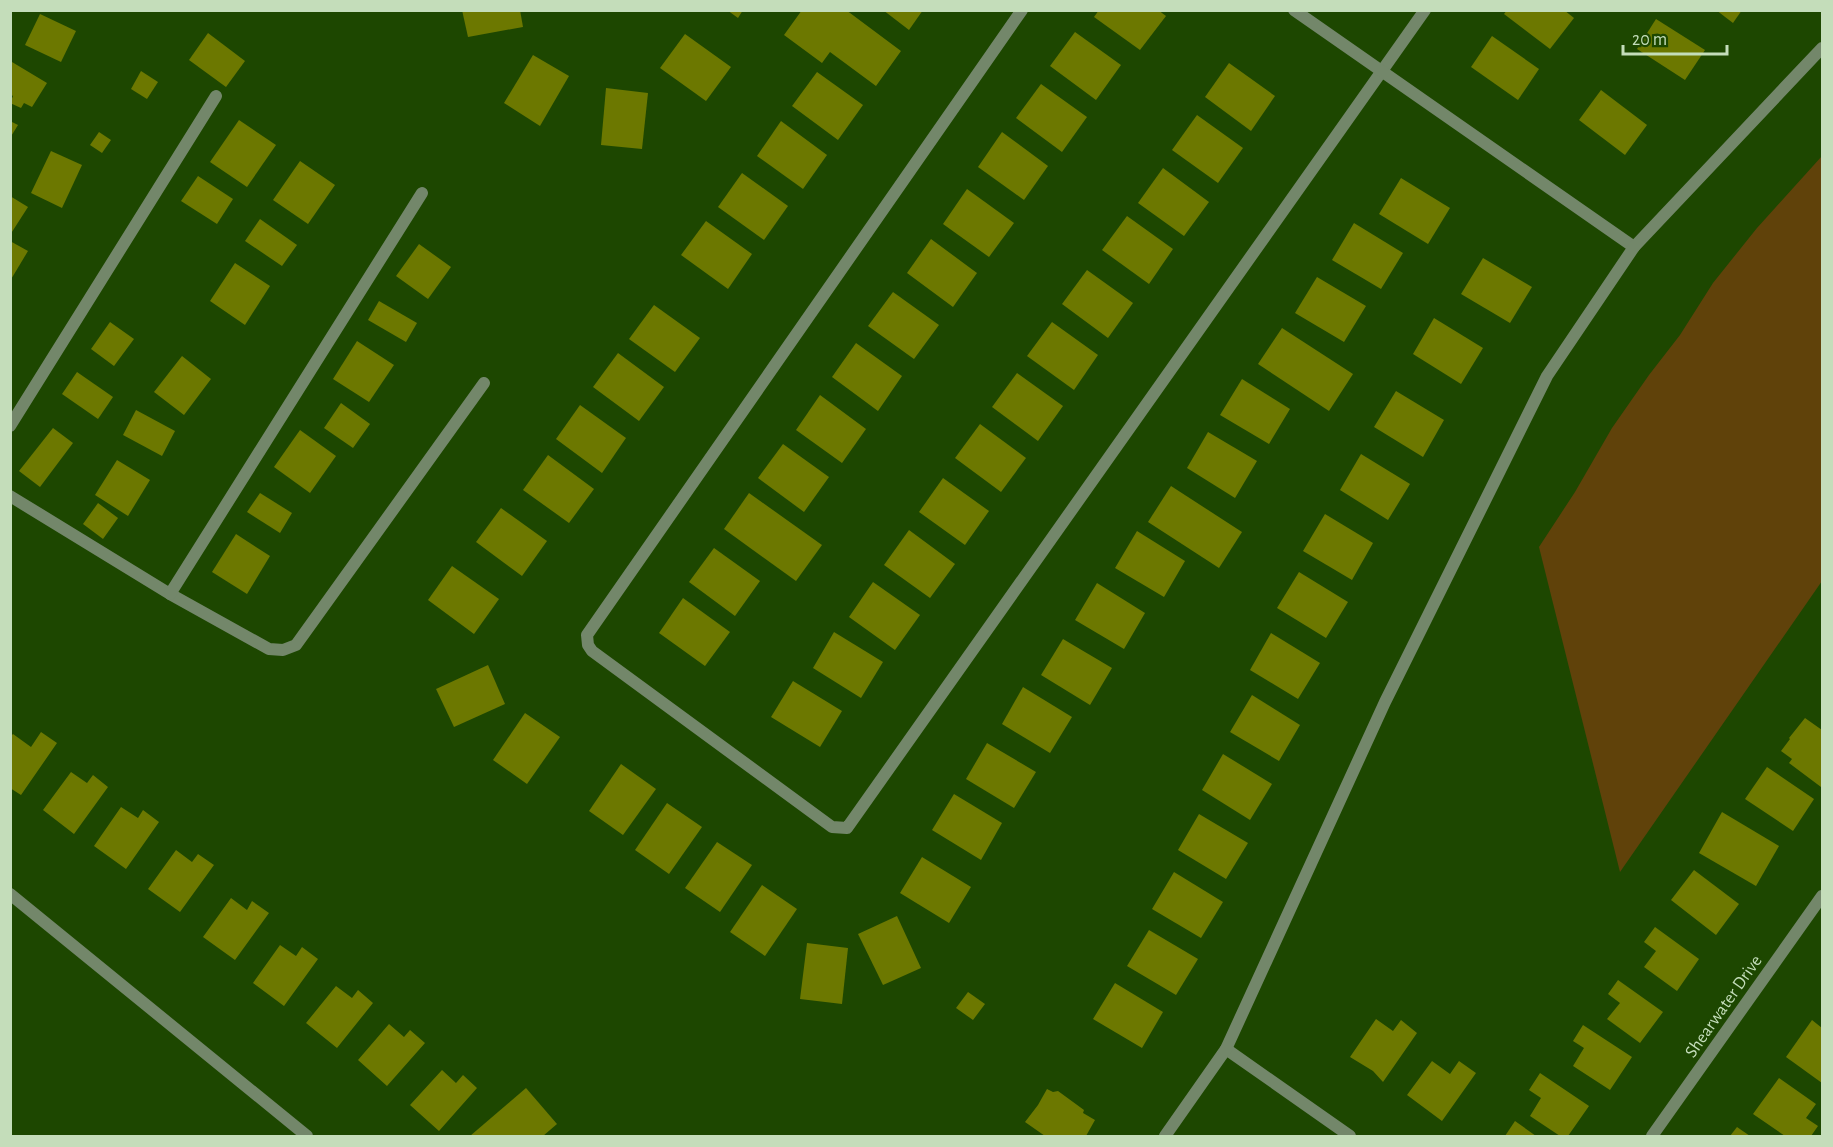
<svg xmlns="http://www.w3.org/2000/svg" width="1833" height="1147" font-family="'Alegreya Sans',sans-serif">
<rect width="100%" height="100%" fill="#1d4700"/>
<path fill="#60420a" d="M1822,156v425l-202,291 -81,-325 36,-55 37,-64 37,-53 31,-40 33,-52 44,-55z"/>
<g fill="#6c7800">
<path d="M462,10h58l3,17 -55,10z"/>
<path d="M727,10h16l-5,8z"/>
<path d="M802,10h44l55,41 -25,35 -46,-34 -8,11 -38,-28z"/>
<path d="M883,10h40l-14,20z"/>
<path d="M1099,10h59l8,6 -26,34 -46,-33z"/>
<path d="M1507,10h57l10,8 -24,31 -46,-35z"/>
<path d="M1716,10h26l-9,13z"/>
<path d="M40,14l36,17 -15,31 -36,-17z"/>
<path d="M1656,19l49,31 -20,30 -48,-31z"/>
<path d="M1075,32l46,33 -25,35 -46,-34z"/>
<path d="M208,33l37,28 -19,26 -37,-27z"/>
<path d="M685,34l46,33 -25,34 -46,-33z"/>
<path d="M1492,36l47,33 -21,31 -47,-33z"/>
<path d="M533,55l36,21 -29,50 -36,-23z"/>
<path d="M12,62l35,21 -15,24 -8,-4 -3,5 -11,-5 3,-7 -3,-2v-29z"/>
<path d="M1229,63l46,33 -24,35 -46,-34z"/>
<path d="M141,71l17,11 -11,17 -16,-10z"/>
<path d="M817,72l46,33 -25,35 -46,-34z"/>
<path d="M1041,84l46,33 -25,35 -46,-34z"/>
<path d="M606,88l42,5 -6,56 -41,-4z"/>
<path d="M1601,90l46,35 -22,30 -46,-35z"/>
<path d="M1197,115l46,33 -25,35 -46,-33z"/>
<path d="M239,120l37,25 -29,42 -37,-25z"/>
<path d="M10,121l8,4 -8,13z"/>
<path d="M781,121l46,34 -24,34 -46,-33z"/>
<path d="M99,132l12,8 -9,13 -12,-8z"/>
<path d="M1002,132l46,34 -24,34 -46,-33z"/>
<path d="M51,151l31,14 -20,43 -31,-15z"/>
<path d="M300,161l35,24 -27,39 -35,-24z"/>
<path d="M1163,168l46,34 -25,34 -46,-33z"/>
<path d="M742,173l46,33 -24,34 -46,-33z"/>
<path d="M198,176l35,23 -16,25 -36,-23z"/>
<path d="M1401,178l49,30 -22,36 -49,-30z"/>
<path d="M967,189l47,34 -25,34 -46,-33z"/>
<path d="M10,196l18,11 -18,28z"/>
<path d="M1127,216l46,33 -24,35 -47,-34z"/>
<path d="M260,219l37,26 -15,21 -37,-25z"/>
<path d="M706,221l46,33 -24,35 -47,-34z"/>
<path d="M1354,223l49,30 -22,36 -49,-29z"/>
<path d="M931,239l46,34 -24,34 -46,-34z"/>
<path d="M10,241l18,10 -18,30z"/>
<path d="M419,244l32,23 -23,32 -32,-23z"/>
<path d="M1483,258l49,29 -22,36 -49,-29z"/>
<path d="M235,263l35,23 -25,39 -35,-24z"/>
<path d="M1087,270l46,33 -25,35 -46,-34z"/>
<path d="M1317,277l49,29 -22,36 -49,-29z"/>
<path d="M893,292l46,33 -25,34 -46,-33z"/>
<path d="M379,301l38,22 -11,19 -38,-22z"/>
<path d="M654,305l46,33 -25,34 -46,-33z"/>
<path d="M1434,318l49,30 -22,36 -48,-30z"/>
<path d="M110,322l24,17 -20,27 -23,-17z"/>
<path d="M1052,322l46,33 -24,35 -47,-34z"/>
<path d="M1282,328l71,46 -24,37 -71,-47z"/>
<path d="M357,341l37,24 -25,37 -36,-23z"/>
<path d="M856,343l46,33 -24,35 -46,-34z"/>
<path d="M618,353l46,34 -25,34 -46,-34z"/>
<path d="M182,356l29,23 -27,36 -30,-23z"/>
<path d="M77,372l36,25 -15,22 -36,-25z"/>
<path d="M1017,373l46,33 -25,35 -46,-34z"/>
<path d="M1242,379l48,30 -21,35 -49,-29z"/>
<path d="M1396,391l48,29 -21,37 -49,-30z"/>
<path d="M820,395l46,34 -24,34 -46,-33z"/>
<path d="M341,403l29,21 -17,24 -29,-20z"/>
<path d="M580,405l46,33 -24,35 -46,-34z"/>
<path d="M136,410l39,21 -13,25 -39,-21z"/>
<path d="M980,424l46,34 -25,34 -46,-34z"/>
<path d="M53,428l20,15 -33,44 -21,-16z"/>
<path d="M300,430l36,26 -26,37 -36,-26z"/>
<path d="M1208,432l49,29 -22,37 -48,-30z"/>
<path d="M783,444l46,33 -25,35 -46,-34z"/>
<path d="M1361,454l49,30 -22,36 -48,-30z"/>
<path d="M548,455l46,34 -25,34 -46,-33z"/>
<path d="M117,460l33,20 -22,36 -33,-21z"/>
<path d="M943,478l46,33 -24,34 -46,-33z"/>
<path d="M1171,486l71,46 -23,36 -71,-46z"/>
<path d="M260,493l32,20 -12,20 -33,-21z"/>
<path d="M749,493l73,52 -26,36 -72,-52z"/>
<path d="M98,503l20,15 -15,21 -20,-15z"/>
<path d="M501,508l46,33 -25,35 -46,-34z"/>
<path d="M1325,514l48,29 -21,37 -49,-29z"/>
<path d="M909,530l46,34 -25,34 -46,-33z"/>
<path d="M1137,531l48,30 -21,36 -49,-29z"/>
<path d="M236,534l34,22 -23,38 -35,-22z"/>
<path d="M714,548l46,33 -25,35 -46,-34z"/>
<path d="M452,566l47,33 -25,35 -46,-34z"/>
<path d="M1299,572l49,30 -22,36 -49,-30z"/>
<path d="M873,582l47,33 -25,35 -46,-33z"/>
<path d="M1097,583l48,30 -21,36 -49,-29z"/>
<path d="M683,598l47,34 -25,34 -46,-33z"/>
<path d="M834,632l49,30 -22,36 -48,-30z"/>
<path d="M1271,633l49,30 -22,36 -48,-29z"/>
<path d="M1063,639l49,29 -22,37 -49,-30z"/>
<path d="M488,665l17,39 -51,23 -18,-38z"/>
<path d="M793,681l49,30 -22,36 -49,-30z"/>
<path d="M1023,687l49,30 -22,36 -48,-29z"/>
<path d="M1252,695l48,30 -21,36 -49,-29z"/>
<path d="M525,713l35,24 -33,47 -34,-24z"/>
<path d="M1805,718l17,12 -1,57 -32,-24 3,-4 -11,-8 9,-12 -1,-1z"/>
<path d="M41,732l16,11 -36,52 -11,-7v-51l3,-3 18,13z"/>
<path d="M987,743l49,29 -22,36 -48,-29z"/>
<path d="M1223,754l49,30 -22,36 -48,-30z"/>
<path d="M621,764l35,25 -33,46 -34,-24z"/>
<path d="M1767,767l47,32 -21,32 -48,-32z"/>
<path d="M71,772l16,11 6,-8 15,12 -34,47 -31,-24z"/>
<path d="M954,794l48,29 -21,37 -49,-30z"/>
<path d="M667,803l35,24 -33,47 -34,-24z"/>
<path d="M121,807l17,11 5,-8 16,12 -33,47 -32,-23z"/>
<path d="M1722,812l57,34 -23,40 -57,-33z"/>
<path d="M1199,814l49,29 -22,36 -48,-29z"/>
<path d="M717,842l35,23 -32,47 -35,-24z"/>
<path d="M176,850l16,12 6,-8 16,11 -34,47 -32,-23z"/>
<path d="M922,857l49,30 -22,36 -49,-30z"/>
<path d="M1694,870l45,34 -23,31 -45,-35z"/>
<path d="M1174,872l49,30 -22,36 -49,-29z"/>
<path d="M762,885l35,24 -32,47 -35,-24z"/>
<path d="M231,898l16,12 5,-9 17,12 -34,47 -32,-23z"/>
<path d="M897,916l24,52 -38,17 -25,-51z"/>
<path d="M1655,927l44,32 -22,32 -33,-24 12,-16 -12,-9z"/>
<path d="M1149,930l49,29 -22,36 -49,-29z"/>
<path d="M807,943l41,5 -6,56 -42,-5z"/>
<path d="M280,945l16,11 6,-9 16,12 -34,47 -31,-23z"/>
<path d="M1618,980l45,32 -23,31 -33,-24 13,-16 -12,-9z"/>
<path d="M1115,983l48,29 -21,36 -49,-29z"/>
<path d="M336,986l16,12 6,-8 15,13 -36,45 -31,-25z"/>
<path d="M968,992l17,12 -12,16 -17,-12z"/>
<path d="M1376,1019l17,12 8,-11 16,13 -34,49 -10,-11 -23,-14z"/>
<path d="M1812,1020l10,8v55l-36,-26z"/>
<path d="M389,1024l15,13 6,-7 15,13 -38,43 -29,-26z"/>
<path d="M1583,1025l49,32 -22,33 -37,-24 11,-18 -11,-7z"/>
<path d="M1432,1061l18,13 9,-13 17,12 -34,48 -35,-26z"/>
<path d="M442,1070l14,13 7,-8 14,13 -38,43 -29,-26z"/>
<path d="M1540,1073l49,33 -21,30h-8l-30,-20 11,-18 -12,-8z"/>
<path d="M1779,1078l37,26 -10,14 12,8 -7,10h-26l-32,-22z"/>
<path d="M526,1088l31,36 -14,12h-73z"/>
<path d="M1047,1089l6,3 5,-1 26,19 -1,3 12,7 -9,16h-41l-20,-14 13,-17z"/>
<path d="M1515,1121l21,15h-31z"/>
<path d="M1737,1127l13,9h-20z"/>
</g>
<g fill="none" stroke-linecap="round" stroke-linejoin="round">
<g stroke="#73876a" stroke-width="12">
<path d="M1022,10l-435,625 1,10 4,6 240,176 15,1 578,-818"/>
<path d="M1294,10l340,237"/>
<path d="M10,426l206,-330"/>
<path d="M10,496l160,98 99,55 14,1 13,-5 188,-262"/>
<path d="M170,594l252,-401"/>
<path d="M10,894l297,242"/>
<path d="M1226,1049l124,87"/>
<path d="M1165,1136l61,-87 159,-347 162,-326 87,-129 188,-199"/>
<path d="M1652,1136l170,-240"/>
</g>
</g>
<g text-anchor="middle" stroke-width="5" stroke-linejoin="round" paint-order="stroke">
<g font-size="18" fill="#c4ddba" stroke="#1d4700">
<text transform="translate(1723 1006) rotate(-55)" y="6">Shearwater Drive</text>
</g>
</g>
<rect width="1833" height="1147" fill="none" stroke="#c4ddba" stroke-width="24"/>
<path d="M1623 45v9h104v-9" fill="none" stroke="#c4ddba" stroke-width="3"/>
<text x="1632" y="45" font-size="18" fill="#c4ddba" stroke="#1d4700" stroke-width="4.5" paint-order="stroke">20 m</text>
</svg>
